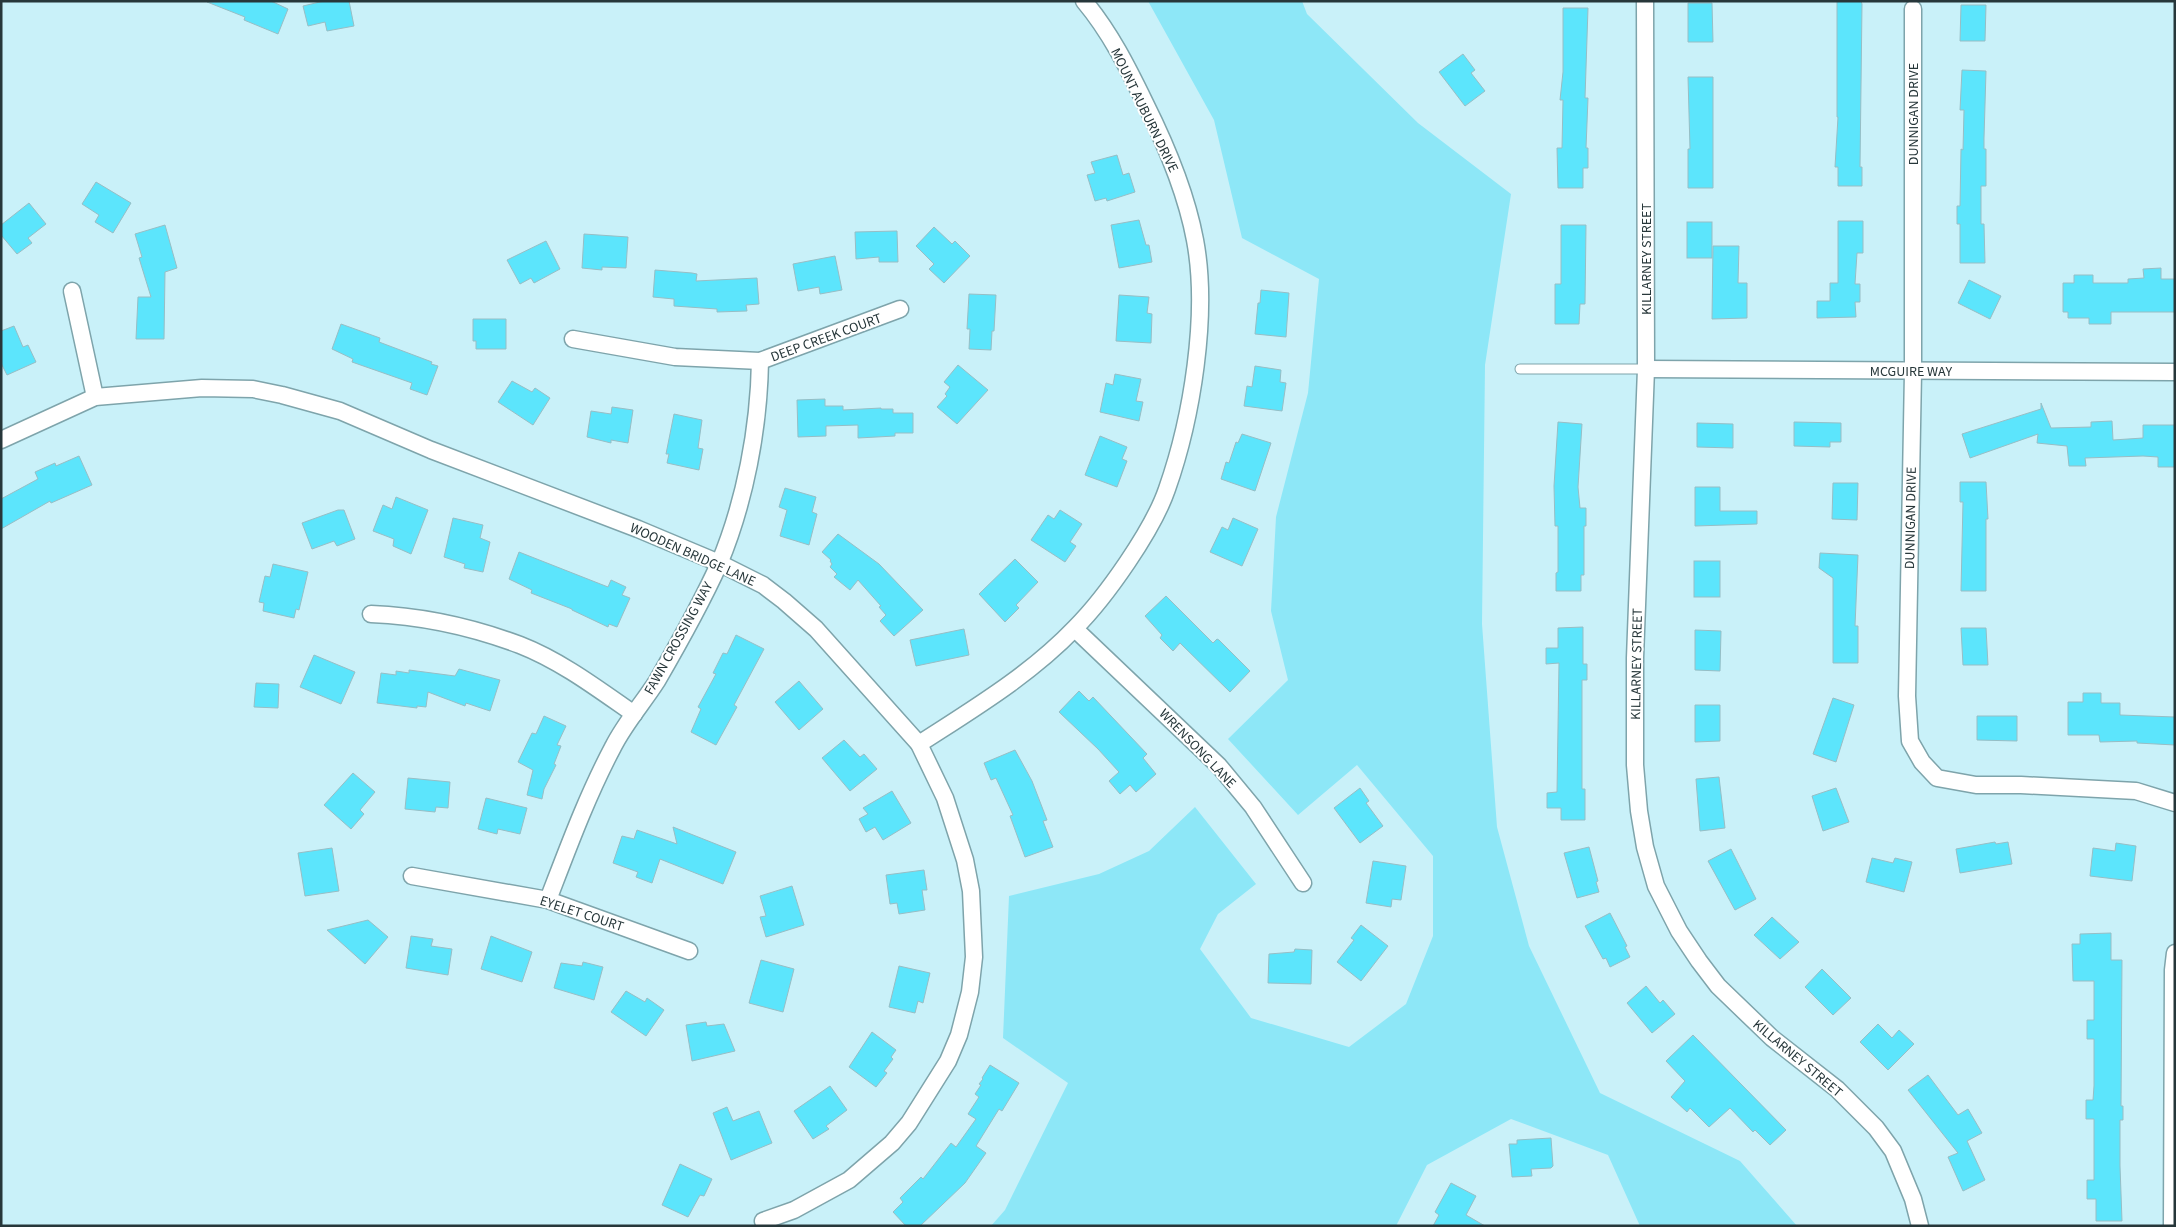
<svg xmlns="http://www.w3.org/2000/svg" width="2176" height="1227" font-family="'Source Sans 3',sans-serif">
<rect width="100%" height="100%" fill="#c9f1f9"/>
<path fill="#8de7f7" d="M1148,1h154l5,13 111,109 93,71 -26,171 -3,259 15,203 32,119 71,147 140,68 57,65h-157l-32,-71 -97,-36 -84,46 -31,61h-405l14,-16 63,-127 -65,-45 6,-142 90,-22 50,-23 46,-44 61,77 -38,30 -18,35 51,69 98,29 57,-43 27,-68v-80l-76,-91 -59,50 -70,-76 60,-59 -17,-69 5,-94 32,-124 11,-114 -77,-41 -28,-118z"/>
<g fill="#5ce5fc" stroke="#97bec5">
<path d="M271,1l17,8 -10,25 -34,-14 1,-3 -38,-15z"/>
<path d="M324,1h25l5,25 -27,5 -2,-9 -17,4 -5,-20z"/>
<path d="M1837,1h24l1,3 -2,163h2v19h-24v-19h-3l3,-50h-1z"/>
<path d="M1688,3h24l1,39h-25z"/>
<path d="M1961,5h25l-1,36h-25z"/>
<path d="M1563,8h25l-3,90h3l-2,50h2v20h-5v20h-25l-1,-40h5l1,-48h-3l3,-28z"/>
<path d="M1463,54l12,16 -4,3 14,18 -20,15 -26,-34z"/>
<path d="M1962,70l24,1 -2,67v11h2v37h-5v38h3l1,39h-25v-39h-3v-18h3l1,-57 2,1 1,-40h-4z"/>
<path d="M1688,77h25v111h-25v-39h2z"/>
<path d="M1117,155l6,20 6,-2 6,19 -28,9 -1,-3 -11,3 -8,-26 8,-2 -4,-11z"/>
<path d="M96,182l35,21 -18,30 -18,-11 4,-7 -17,-11z"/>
<path d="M29,203l17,21 -18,14 4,5 -15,11 -16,-19v-10z"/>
<path d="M1139,220l7,25h3l3,17 -33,6 -8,-43z"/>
<path d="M1838,221h25v32h-6l-2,31h5v18h-5l1,15 -39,1v-17h13v-18h8z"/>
<rect x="1687" y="222" width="25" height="36"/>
<path d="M165,225l12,43 -12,4 -1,67h-28l2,-42h13l-12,-39 3,-1 -7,-23z"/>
<path d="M1561,225h25l-1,79h-5l-1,20h-24v-40h6z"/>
<path d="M934,227l18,17 3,-3 15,15 -26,27 -15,-14 5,-5 -18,-18z"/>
<path d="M897,231l1,31h-19v-5l-23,2 -1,-27z"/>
<path d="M584,234l44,3 -2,31 -24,-1v3l-20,-2z"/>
<path d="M546,241l14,28 -26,14 -3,-5 -11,6 -13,-24z"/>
<path d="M1713,246h26l-1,37h9v35l-35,1z"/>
<path d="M835,256l7,34 -22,4 -1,-7 -21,4 -5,-27z"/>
<path d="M2161,268v11h14v33h-64v12h-22v-6h-21v-6h-5v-29h11v-8h19v8h35v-4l16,-1 -1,-9z"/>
<path d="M655,270l37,3 5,1 -1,7 61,-3 2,26 -13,1 1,6 -30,1v-3l-43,-3v-7l-21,-2z"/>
<path d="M1969,280l32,16 -11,23 -32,-16z"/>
<path d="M1261,290l28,3 -3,44 -31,-3 3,-31h2z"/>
<path d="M969,294l27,1 -2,36h-2l-1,19 -22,-1 1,-20h-3z"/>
<path d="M1119,295l30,2 -2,16 5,1 -1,29 -35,-2z"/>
<path d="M473,319h33v30h-30v-8h-3z"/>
<path d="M341,324l39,14 -1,4 53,20 -1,2 7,2 -11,29 -17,-6 2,-6 -60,-21 1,-3 -21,-10z"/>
<path d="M14,326l9,21 5,-2 8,17 -29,13 -6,-12v-32z"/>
<path d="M958,365l30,25 -31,34 -20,-17 10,-11 -2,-2 5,-7 -6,-5z"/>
<path d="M1255,366l26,4 -1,12 6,1 -4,28 -38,-5 3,-20 5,1z"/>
<path d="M1115,374l26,5 -5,22 7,1 -4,19 -39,-9 6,-29 7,2z"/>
<path d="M512,381l20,11 3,-4 15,10 -17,27 -35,-23z"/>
<path d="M825,399v7h18v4l38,-2v1h12v4h20v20h-18v3l-37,2v-13l-32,1v10l-28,1 -1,-37z"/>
<path d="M2041,403l10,25 40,-1v-5l21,-1 1,19 30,-2v-13h32v42h-17v-10l-15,-1 -58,2 1,8h-17l-2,-20 -30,-3 1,-9 -68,24 -8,-24 79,-25z"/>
<path d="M612,407l21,3 -5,33 -17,-3v3l-24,-6 4,-26 20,3z"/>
<path d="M674,414l28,6 -4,28 5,1 -4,21 -32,-7 2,-9h-3z"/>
<path d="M1558,422l24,2 -4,63 2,21h6v18h-2v49h-3v16h-25v-18l2,-1v-46h-3l-1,-40z"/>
<path d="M1794,422l47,1v19h-11v5l-36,-1z"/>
<path d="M1697,423l36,1v24l-36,-1z"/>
<path d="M1242,434l29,9 -16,48 -34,-12 5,-17 3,1 7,-21 2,1z"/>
<path d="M1100,436l27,11 -5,12 5,2 -10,26 -32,-12z"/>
<path d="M79,456l13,29 -41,18 -1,-2 -49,28v-30l37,-20 -3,-7 20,-9 1,3z"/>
<path d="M1960,482h26l2,37h-2v72h-25l2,-89h-3z"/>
<path d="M1833,483h25l-1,37 -25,-1z"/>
<path d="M1695,487h25v24h37v13l-62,2z"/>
<path d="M785,488l31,9 -4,15 5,2 -8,31 -29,-9 7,-26 -8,-3z"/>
<path d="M396,497l32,13 -17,44 -18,-8 1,-7 -21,-8 10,-26 9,4z"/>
<path d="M338,510h6l11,29 -18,7 -3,-5 -22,8 -10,-26z"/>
<path d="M1060,510l22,14 -12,18 6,4 -11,16 -34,-22 17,-25 6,4z"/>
<path d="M453,518l30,7 -3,13 10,4 -7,30 -19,-4 1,-4 -21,-7z"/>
<path d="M1233,518l25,11 -16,37 -32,-14 12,-25 6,3z"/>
<path d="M838,534l41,30 44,46 -29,26 -14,-15 6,-6 -7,-8 2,-1 -23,-26 -8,10 -16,-13 3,-3 -7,-7 2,-3 -2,-3 1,-1 -9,-8z"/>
<path d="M519,552l89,35 3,-7 15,7 -4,8 8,3 -13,29 -8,-3 -1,3 -36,-17v-1l-41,-16 1,-3 -23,-11z"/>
<path d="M1820,553l38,2 -3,71h3v37h-25v-85l-14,-10z"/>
<path d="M1015,559l23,23 -22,23 3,3 -14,14 -26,-28z"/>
<rect x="1694" y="561" width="26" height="36"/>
<path d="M273,564l35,8 -9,38 -3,-1 -2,9 -31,-7 1,-8 -5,-1 6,-26 5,1z"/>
<path d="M1166,596l47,47 4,-4 2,1 31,31 -20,21 -50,-49 -7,8 -13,-13 2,-3 -17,-19z"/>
<path d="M1583,627v37h4v16h-5v109h3v31h-24v-12h-14v-15l10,-1 2,-129 -13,1v-16h12v-20z"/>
<path d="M1961,628h25l2,37h-25z"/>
<path d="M964,629l5,26 -53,11 -6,-26z"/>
<path d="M1695,630l26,1 -1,40 -25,-1z"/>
<path d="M736,635l28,14 -30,56 3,2 -21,38 -25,-13 10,-23 -3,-2 18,-33 -3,-1 10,-20 4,1z"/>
<path d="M314,655l41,17 -14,32 -41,-17z"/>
<path d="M459,669l41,11 -10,31 -24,-8 -1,3 -37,-14 -2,15 -9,-1v2l-40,-5 4,-30 15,2v-4l13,2v-3l46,6z"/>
<path d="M799,681l24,28 -24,21 -24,-28z"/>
<path d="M256,683l23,1 -1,24 -24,-1z"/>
<path d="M1079,691l10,10 4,-4 54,57 -4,4 13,16 -20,18 -6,-7 -10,9 -11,-13 10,-9 -21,-23 -39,-37z"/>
<path d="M2083,693h18v10h19v12l55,2v28l-38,-2v-2l-37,1 -1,-7h-31v-33h15z"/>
<path d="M1833,698l21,7 -18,57 -23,-8z"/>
<path d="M1695,705h25v36l-25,1z"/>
<path d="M544,716l22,10 -9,19 4,1 -7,18 2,1 -12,24 -2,10 -15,-4 6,-25 -15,-8 14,-29 4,1z"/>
<path d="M1977,716h40v25l-40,-1z"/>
<path d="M844,740l16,17 4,-3 13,15 -27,22 -28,-33z"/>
<path d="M1015,750l17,31 15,39 -4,1 10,26 -28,10 -15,-41 3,-1 -17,-37 -5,2 -7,-17z"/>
<path d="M353,773l22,19 -15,18 4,4 -13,15 -27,-24z"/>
<path d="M1719,777l6,51 -25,3 -4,-52z"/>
<path d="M408,778l42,4 -2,26 -12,-1 -1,5 -30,-3z"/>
<path d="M1360,788l9,13 -3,2 17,23 -23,17 -26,-35z"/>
<path d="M1836,788l13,34 -26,9 -11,-35z"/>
<path d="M892,791l19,32 -28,17 -8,-13 -9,5 -7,-13 9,-5 -5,-6z"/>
<path d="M486,798l41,10 -7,26 -22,-5 -1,5 -19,-5z"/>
<path d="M673,827l63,25 -13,32 -63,-25 -8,24 -16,-6 2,-5 -25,-9 9,-27 12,3 3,-9 40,14z"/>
<path d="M1995,842l1,2 12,-2 4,22 -52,9 -4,-24z"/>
<path d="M2116,843l20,3 -4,35 -42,-5 3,-28 22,3z"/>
<path d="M1589,847l9,34 -2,1 3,10 -22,6 -13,-45z"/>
<path d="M332,848l7,43 -34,5 -7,-43z"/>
<path d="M1731,849l25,50 -21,11 -27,-49z"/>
<path d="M1872,858l21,5 2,-5 17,4 -8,30 -38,-10z"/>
<path d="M1373,861l33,5 -5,34 -9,-1 -1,8 -25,-4z"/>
<path d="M924,870l3,20h-5l3,20 -26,4 -2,-11 -7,1 -4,-29z"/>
<path d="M792,886l12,39 -38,12 -6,-20 6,-1 -6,-20z"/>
<path d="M1610,913l17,33 -2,1 5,10 -20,10 -4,-9 -3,1 -18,-33z"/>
<path d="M1772,917l27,25 -19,17 -26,-24z"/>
<path d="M368,920l20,17 -23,27 -38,-34z"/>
<path d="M1361,925l27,21 -27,35 -24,-19 17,-22 -3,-2z"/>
<path d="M2111,933v27h11l-1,146h2v14h-3v46l2,55h-26v-22h-9v-19h7v-61h-8v-19h7l1,-14v-47h-7v-19h7v-39h-21l-1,-37h8v-10z"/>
<path d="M411,936l22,3 -2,7 21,3 -4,26 -42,-7z"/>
<path d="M491,936l41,16 -10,30 -41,-13z"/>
<path d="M1295,949l17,1 -1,34 -43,-1 1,-29 25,-2z"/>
<path d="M761,960l33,9 -11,43 -34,-9z"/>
<path d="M583,962l20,5 -9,33 -40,-12 7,-25 21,3z"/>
<path d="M899,966l31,7 -7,30 -5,-2 -3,12 -26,-6z"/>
<path d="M1822,969l29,29 -18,17 -28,-28z"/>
<path d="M1646,986l14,17 3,-3 12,14 -23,19 -25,-30z"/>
<path d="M626,991l19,11 2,-4 17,12 -18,26 -35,-24z"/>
<path d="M706,1022l1,4 17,-2 11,27 -43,10 -6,-36z"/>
<path d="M1878,1024l14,14 7,-8 15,14 -26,26 -28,-28z"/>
<path d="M872,1032l24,18 -5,7 2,2 -9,12 3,2 -11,14 -27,-20z"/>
<path d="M1693,1035l93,95 -16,15 -15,-15 -2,2 -23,-24 -21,19 -19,-19 -3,4 -16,-15 14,-16 -19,-20z"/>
<path d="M990,1065l29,18 -17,28 -3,-2 -23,37 10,7 -21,30 -45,43h-14l-13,-14 10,-10 -3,-4 21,-21 2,2 28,-36 5,4 20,-28 -8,-5 11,-17 -4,-3 6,-9 -2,-1 4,-5 -1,-1z"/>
<path d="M1928,1075l30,40 10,-6 14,24 -15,8 18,39 -22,11 -15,-34 10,-4 -50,-63z"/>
<path d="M830,1086l17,24 -21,16 3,3 -16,10 -19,-28z"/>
<path d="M727,1107l6,14 26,-10 13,32 -41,17 -18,-47z"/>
<path d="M1551,1138l2,28 -2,2 -20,1 1,7 -20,1 -3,-33h8v-4z"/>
<path d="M680,1164l32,15 -8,17 -4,-1 -12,22 -26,-12z"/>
<path d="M1451,1183l25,13 -10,19 19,11h-52l6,-11 -4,-3z"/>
</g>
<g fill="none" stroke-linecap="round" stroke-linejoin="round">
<g stroke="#7ea4ab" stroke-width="11">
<path id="lane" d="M1520,369h126"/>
</g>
<g stroke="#7ea4ab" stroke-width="19">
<g id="street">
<path d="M1645,1l1,368 -11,289v107l4,46 6,36 11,39 23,45 20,30 19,25 54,52 65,51 39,39 17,23 20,48 7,27"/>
<path d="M1913,9v363l-6,324 3,45 12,21 15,16 39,7h45l115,6 39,12"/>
<path d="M72,291l23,106"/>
<path d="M573,339l102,18 85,4 140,-52"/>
<path d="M1646,369l529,3"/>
<path d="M1,440l94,-43 107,-9 51,1 29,6 58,16 91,39 207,79 81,34 44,22 21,16 32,28 103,115 26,54 20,62 6,31 3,66 -4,35 -11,43 -11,26 -39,62 -17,20 -43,37 -55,30 -31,11"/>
<path d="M371,614c51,2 101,13 149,31 41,16 78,44 114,69"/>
<path d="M1075,629l144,137 34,41 50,76"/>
<path d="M919,744c54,-35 111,-69 156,-116 31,-31 78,-98 92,-139 25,-71 42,-175 28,-249 -9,-48 -28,-93 -50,-137 -17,-35 -35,-71 -61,-102"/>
<path d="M412,876l136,24 141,51"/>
<path d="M548,900c20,-52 39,-104 65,-153 12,-24 30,-44 44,-66 22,-38 44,-77 62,-117 26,-62 40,-136 41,-203"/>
<path d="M2172,1226l1,-256 2,-17"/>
</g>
</g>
<use href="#lane" stroke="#fff" stroke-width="9"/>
<use href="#street" stroke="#fff" stroke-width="16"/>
</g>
<g text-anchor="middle" stroke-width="4" stroke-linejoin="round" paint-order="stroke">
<g font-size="14" fill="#27373a" stroke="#fff">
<text transform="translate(1145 110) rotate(64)" y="5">MOUNT AUBURN DRIVE</text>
<text transform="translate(1913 114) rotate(-90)" y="5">DUNNIGAN DRIVE</text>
<text transform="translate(1646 259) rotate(-90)" y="5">KILLARNEY STREET</text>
<text transform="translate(826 337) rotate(-20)" y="5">DEEP CREEK COURT</text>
<text x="1911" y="376">MCGUIRE WAY</text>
<text transform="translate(1910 518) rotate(-89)" y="5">DUNNIGAN DRIVE</text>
<text transform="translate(693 554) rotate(24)" y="5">WOODEN BRIDGE LANE</text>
<text transform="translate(678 638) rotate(-61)" y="5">FAWN CROSSING WAY</text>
<text transform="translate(1636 664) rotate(-89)" y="5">KILLARNEY STREET</text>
<text transform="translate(1198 748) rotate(46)" y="5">WRENSONG LANE</text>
<text transform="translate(582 913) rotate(18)" y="5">EYELET COURT</text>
<text transform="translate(1798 1058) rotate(40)" y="5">KILLARNEY STREET</text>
</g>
</g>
<rect width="2176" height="1227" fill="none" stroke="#27373a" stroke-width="5"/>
</svg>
